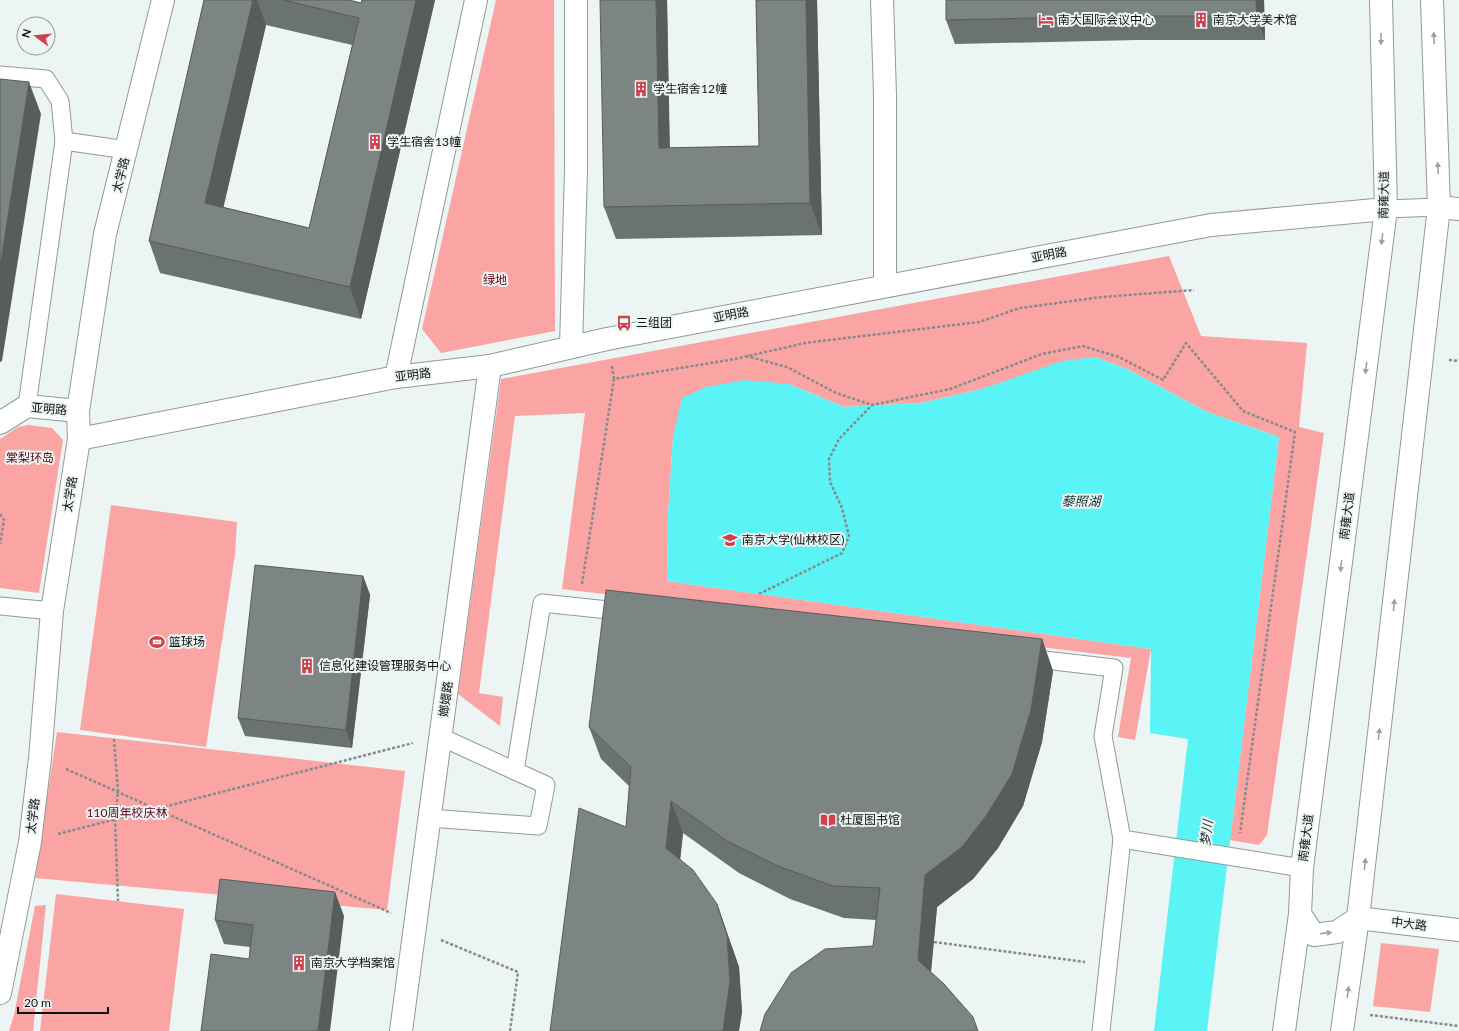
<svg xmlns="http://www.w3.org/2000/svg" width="1459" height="1031" font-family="Lato,'Noto Sans SC',sans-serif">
<rect width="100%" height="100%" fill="#ecf4f4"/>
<g fill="#faa5a4">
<path d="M496,0h58l1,331 -114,22 -19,-24z"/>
<path d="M1169,256l32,80 106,7 -8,84 25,6 -57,402 -8,10 -29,-5 49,-403 -72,-25 -80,-43 -32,-12 -113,32 -61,14 -77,4 -55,-23 -106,14 -10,39 -5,78 -1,66 484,68 -16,91 -17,-3 13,-79 -569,-69 23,-176 -70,3 -36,277 24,4 -3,29 -42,-32 43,-315z"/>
<path d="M29,425l23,3 11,12 -24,153 -39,-5v-149l18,-12z"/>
<path d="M111,505l126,17 -2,32 -29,193 -126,-17z"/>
<path d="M57,732l348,39 -18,139 -352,-32z"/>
<path d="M56,894l128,15 -15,122h-129z"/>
<path d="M46,905l-13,126h-24l5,-16 21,-109z"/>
<path d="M1381,943l58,6 -9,63 -57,-6z"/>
</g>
<path fill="#5af4f6" d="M1095,357l32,12 80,43 72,25 -72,594h-53l34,-292 -38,-6 1,-84 -484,-68 1,-66 5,-78 9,-39 24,-11 39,-7 44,4 55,23 77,-4 61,-14 80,-28z"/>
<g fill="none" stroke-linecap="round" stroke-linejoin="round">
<g stroke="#919999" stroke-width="19">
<g id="service">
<path d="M0,75l46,4 14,22 4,40"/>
<path d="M1386,209l53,-2"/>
<path d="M27,406l37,-265 63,9"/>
<path d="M0,606l52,5"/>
<path d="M1027,658l87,10 -11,68 19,103 -21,192"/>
<path d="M441,737l74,34"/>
<path d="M430,818l108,8 8,-41 -31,-14 27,-168 85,9"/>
<path d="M1122,839l180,29"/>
</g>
</g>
<g stroke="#919999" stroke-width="24">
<g id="minor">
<path d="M882,0l3,95v191"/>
<path d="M1439,207l20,2"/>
<path d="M571,347l5,-178v-169"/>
<path d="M396,377l80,-377"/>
<path d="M0,423l27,-17 51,5"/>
<path d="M79,439l317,-62 94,-11 117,-27 604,-114 175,-16"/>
<path d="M1300,914l14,21 23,-3 21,-14 101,12"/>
<path d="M0,993l30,-151 10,-84 12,-147 27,-172 -1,-28 27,-177 58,-234"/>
<path d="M401,1031l89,-665"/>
<path d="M1284,1031l16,-117 2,-46 84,-659 -5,-209"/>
<path d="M1342,1031l16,-113 81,-711 -7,-207"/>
</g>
</g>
<g stroke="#858b8b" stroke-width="2.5" stroke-dasharray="3 2" stroke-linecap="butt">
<path d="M746,356l41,11 49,26 36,12 78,-16 92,-35 41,-8 36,11 44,23 23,-37 57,68 52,21 -55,401"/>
<path d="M1449,360l10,1"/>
<path d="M612,366l2,13"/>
<path d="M0,514l4,6 -4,24"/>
<path d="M582,584l32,-205 121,-20 70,-16 174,-21 41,-14 82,-11 92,-7"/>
<path d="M759,594l83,-41 7,-17 -7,-28 -12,-26 -1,-23 10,-20 33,-34"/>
<path d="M114,739l4,53 -3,28 3,81"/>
<path d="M66,769l325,144"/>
<path d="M58,834l355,-91"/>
<path d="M441,940l77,32 -8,59"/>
<path d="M934,942l151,20"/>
<path d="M1370,1015l89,11"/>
</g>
<use href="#service" stroke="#fff" stroke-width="17"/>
<use href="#minor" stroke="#fff" stroke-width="22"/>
</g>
<g fill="#6b7272" fill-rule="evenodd">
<path d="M204,0h145l12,3 1,-3h73l-74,319 -201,-46 -11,-32zM266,25l86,20 -43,183 -86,-21z"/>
<path d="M667,0l3,148 89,-2 -3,-146h61l5,235 -206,4 -12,-32z"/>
<path d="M946,0h318l1,40h-128l-182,4 -9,-24z"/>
<path d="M363,576l7,19 -18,153 -107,-12 -7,-18z"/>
<path d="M1042,639l11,32 -11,71 -19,64 -25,42 -25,31 -36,28 -6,65 -58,-26 3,-26 -32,-2 -54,-19 -51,-26 -56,-40 -3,26 37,45 22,63 3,46 -116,-186 3,-41 -28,-27 -12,-32z"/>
<path d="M344,916l-95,43 1,-12 -26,-3 -9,-24z"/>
</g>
<g fill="#575c5c">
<path d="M253,0h4l9,25 -49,210 -12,-32z"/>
<path d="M416,0h19l-74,319 -11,-32z"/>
<path d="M656,0h11l3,180 -11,-32z"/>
<path d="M806,0h11l5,235 -12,-32z"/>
<path d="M1256,0h8l1,40 -8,-24z"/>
<path d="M29,82l12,32 -39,247 -2,1v-95z"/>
<path d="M363,576l7,19 -18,153 -6,-18z"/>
<path d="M1042,639l11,32 -11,71 -19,64 -25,42 -25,31 -36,28 -8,85 -11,-32 7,-85z"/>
<path d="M671,801l12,32 -5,47 -12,-32z"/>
<path d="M335,892l9,24 -14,115h-12z"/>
<path d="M717,904l22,63 3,46 -3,18h-16z"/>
</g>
<g fill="#7c8484" stroke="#575c5c">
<path d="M204,0h49l-48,203 104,25 50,-210 -76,-18h66l12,3 1,-3h54l-66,287 -201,-46z"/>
<path d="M600,0h56l3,148 100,-2 -3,-146h50l4,203 -206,4z"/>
<path d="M946,0h310l1,16h-128l-183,4z"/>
<path d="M0,79l29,3 -29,185z"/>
<path d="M255,565l108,11 -17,154 -108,-12z"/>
<path d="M606,590l436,49 -11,71 -19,64 -26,42 -24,31 -37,28 -7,85 26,24 29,33 5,14h-218l5,-17 26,-41 34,-24 48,-3 7,-58 -47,-2 -55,-20 -51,-25 -56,-40 -5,47 27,22 24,34 10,31 3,46 -7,50h-173l29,-223 47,19 5,-60 -42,-40z"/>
<path d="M220,879l115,13 -17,139h-117l10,-77 38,5 4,-34 -38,-5z"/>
</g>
<defs><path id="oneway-solid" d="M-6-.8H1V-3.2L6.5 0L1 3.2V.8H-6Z"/></defs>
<g fill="#9fa0a0">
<use href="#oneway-solid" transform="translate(1434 38) rotate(-92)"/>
<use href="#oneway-solid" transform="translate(1381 39) rotate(89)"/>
<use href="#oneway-solid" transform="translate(1438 168) rotate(-92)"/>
<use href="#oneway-solid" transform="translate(1382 239) rotate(97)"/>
<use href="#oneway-solid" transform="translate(1366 368) rotate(97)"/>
<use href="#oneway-solid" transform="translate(1341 566) rotate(97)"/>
<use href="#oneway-solid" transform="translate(1394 605) rotate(-84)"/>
<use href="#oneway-solid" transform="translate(1379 734) rotate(-84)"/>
<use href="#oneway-solid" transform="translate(1365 864) rotate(-84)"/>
<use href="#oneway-solid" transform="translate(1326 933) rotate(-7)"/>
<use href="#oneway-solid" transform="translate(1348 992) rotate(-82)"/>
</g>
<defs>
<g id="hotel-bare" transform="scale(1.2)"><path d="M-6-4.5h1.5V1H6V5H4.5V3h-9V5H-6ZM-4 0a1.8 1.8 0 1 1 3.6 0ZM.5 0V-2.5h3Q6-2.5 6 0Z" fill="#d0404d" stroke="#ecf4f4" stroke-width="2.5" paint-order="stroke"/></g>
<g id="building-bare" transform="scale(1.2)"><path d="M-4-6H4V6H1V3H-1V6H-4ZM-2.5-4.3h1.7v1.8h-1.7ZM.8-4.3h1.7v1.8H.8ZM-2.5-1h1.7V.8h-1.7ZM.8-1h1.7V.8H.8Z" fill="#d0404d" stroke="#ecf4f4" stroke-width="2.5" paint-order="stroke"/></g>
<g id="bus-bare" transform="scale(1.2)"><path d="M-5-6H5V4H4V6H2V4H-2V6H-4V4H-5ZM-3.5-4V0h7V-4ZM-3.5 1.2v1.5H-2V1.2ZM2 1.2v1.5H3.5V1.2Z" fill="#d0404d" stroke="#ecf4f4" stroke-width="2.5" paint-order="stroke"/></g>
<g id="university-bare" transform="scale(1.2)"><path d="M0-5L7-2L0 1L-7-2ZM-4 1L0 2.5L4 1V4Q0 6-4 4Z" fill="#d0404d" stroke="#ecf4f4" stroke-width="2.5" paint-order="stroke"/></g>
<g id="stadium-bare" transform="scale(1.2)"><path d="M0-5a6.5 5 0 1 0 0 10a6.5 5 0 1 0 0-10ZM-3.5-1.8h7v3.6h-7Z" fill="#d0404d" stroke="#ecf4f4" stroke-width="2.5" paint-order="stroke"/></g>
<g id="library-bare" transform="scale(1.2)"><path d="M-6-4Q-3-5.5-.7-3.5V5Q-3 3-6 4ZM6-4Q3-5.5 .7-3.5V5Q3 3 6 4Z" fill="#d0404d" stroke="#ecf4f4" stroke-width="2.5" paint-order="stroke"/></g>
</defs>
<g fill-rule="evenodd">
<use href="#hotel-bare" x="1046" y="20"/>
<use href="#building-bare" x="1201" y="20"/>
<use href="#building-bare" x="641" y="89"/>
<use href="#building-bare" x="375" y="142"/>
<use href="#bus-bare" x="624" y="323"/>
<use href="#university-bare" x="730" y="540"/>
<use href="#stadium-bare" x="157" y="642"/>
<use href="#building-bare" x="307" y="666"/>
<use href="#library-bare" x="828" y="820"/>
<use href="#building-bare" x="299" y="963"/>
</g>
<g text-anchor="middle" stroke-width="4" stroke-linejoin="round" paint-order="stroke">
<g font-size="12" fill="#0f1212" stroke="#ecf4f4" text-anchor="start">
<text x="1058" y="24">南大国际会议中心</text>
<text x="1213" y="24">南京大学美术馆</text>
<text x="653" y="93">学生宿舍12幢</text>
<text x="387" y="146">学生宿舍13幢</text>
<text x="636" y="327">三组团</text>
<text x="742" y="544">南京大学(仙林校区)</text>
<text x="169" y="646">篮球场</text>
<text x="319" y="670">信息化建设管理服务中心</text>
<text x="840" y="824">杜厦图书馆</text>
<text x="311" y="967">南京大学档案馆</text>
</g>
<g font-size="12" fill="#0f1212" stroke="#ecf4f4">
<text transform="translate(121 175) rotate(-76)" y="4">太学路</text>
<text transform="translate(1384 195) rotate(-89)" y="4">南雍大道</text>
<text transform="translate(1049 255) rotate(-11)" y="4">亚明路</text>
<text transform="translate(731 315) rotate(-11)" y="4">亚明路</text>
<text transform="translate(413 375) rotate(-7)" y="4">亚明路</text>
<text transform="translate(49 409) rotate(5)" y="4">亚明路</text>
<text transform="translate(70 494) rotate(-81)" y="4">太学路</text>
<text transform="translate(1347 516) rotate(-83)" y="4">南雍大道</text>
<text transform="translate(446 699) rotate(-82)" y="4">嫏嬛路</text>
<text transform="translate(33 816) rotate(-83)" y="4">太学路</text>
<text transform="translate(1306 838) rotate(-83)" y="4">南雍大道</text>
<text transform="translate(1409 924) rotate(7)" y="4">中大路</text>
</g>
<g font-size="12" fill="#650316" stroke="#ecf4f4">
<text x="495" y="284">绿地</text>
<text x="30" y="462">棠梨环岛</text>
<text x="127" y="817">110周年校庆林</text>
</g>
<g font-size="13" font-style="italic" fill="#173131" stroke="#ecf4f4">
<text x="1081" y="506">藜照湖</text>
<text transform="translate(1206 833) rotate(-83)" y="5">梦川</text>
</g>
</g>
<g transform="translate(36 36) rotate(286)"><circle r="19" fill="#ecf4f4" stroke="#949a9a"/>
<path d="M0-3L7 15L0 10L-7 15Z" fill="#d0404d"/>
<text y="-6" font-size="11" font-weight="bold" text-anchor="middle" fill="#0f1212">N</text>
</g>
<path d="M18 1007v6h90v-6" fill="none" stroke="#0f1212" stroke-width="2"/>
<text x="24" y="1007" font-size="12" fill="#0f1212" stroke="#ecf4f4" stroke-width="3" paint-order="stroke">20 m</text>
</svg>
